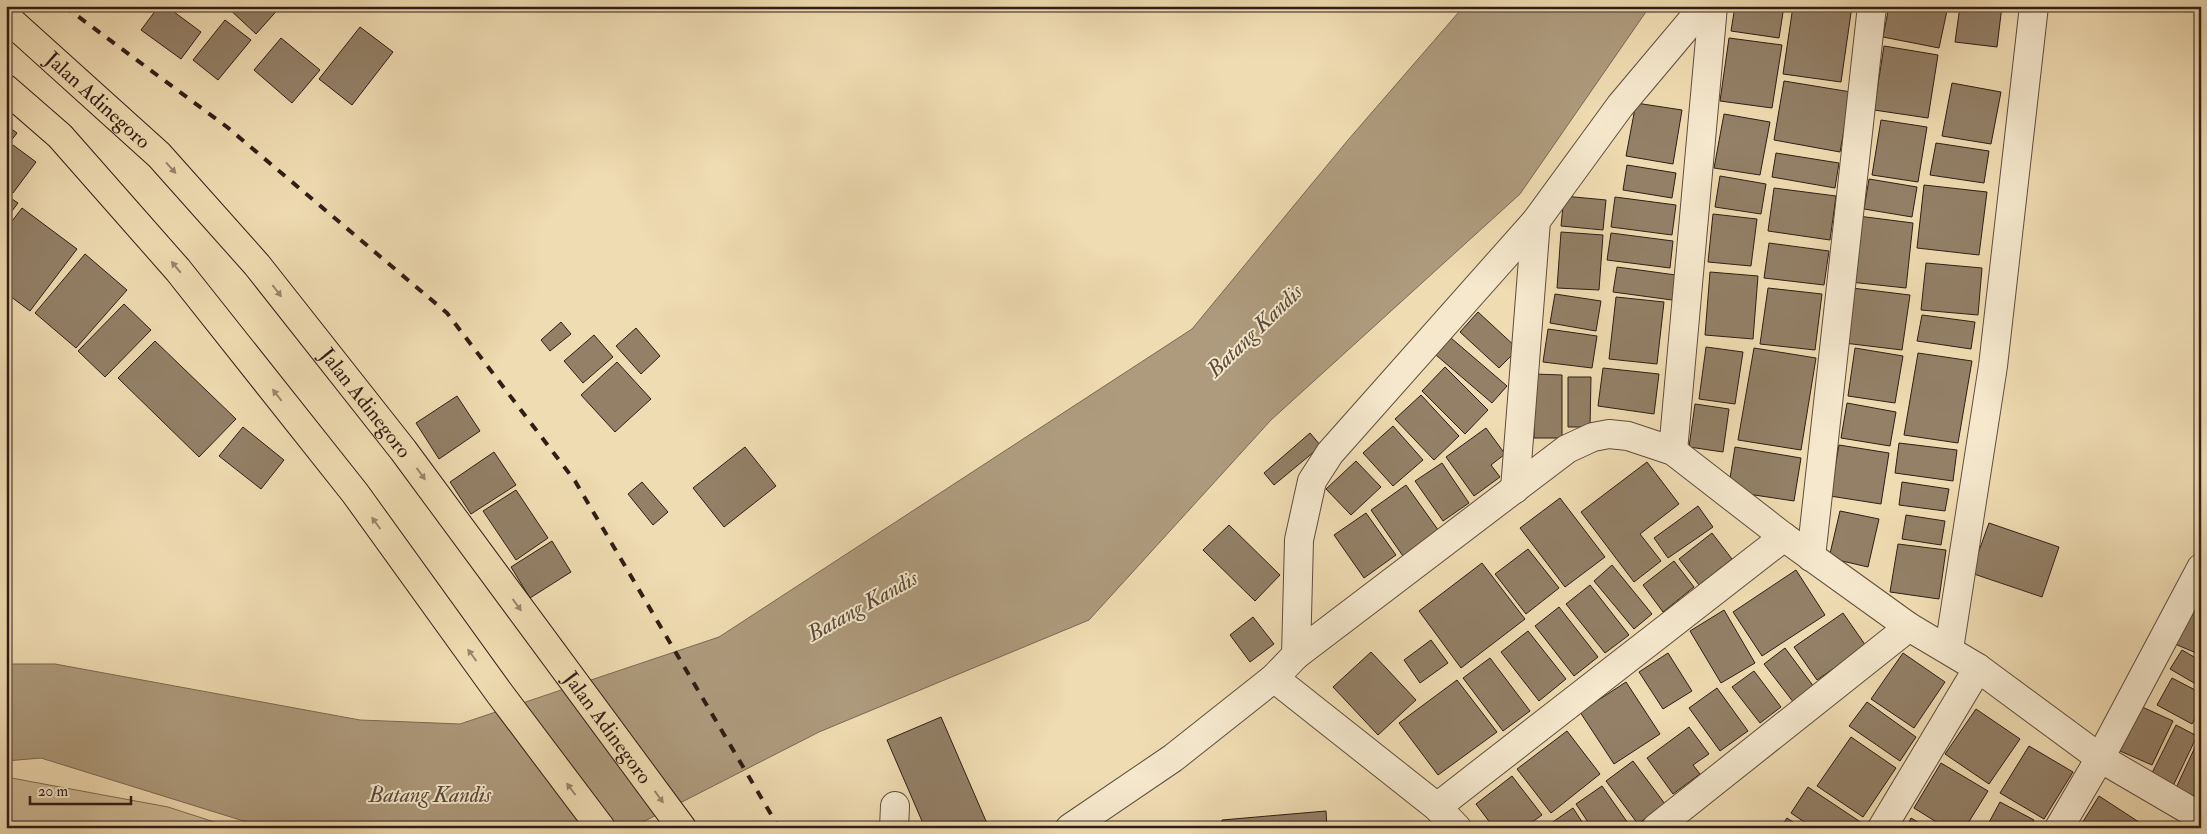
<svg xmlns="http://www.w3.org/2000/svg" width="2207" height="834" font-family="'IM FELL Double Pica',serif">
<rect width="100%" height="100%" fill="#f0dcb2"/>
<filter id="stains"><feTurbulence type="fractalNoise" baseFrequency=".004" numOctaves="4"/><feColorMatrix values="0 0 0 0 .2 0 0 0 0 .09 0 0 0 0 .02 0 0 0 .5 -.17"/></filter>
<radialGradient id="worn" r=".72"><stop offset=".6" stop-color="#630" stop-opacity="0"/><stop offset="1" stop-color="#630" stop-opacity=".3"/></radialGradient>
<path fill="#cfbc97" stroke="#7f6c56" d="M6,777l162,30 65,21h-227z"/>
<path fill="#ae9b7d" stroke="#7b6954" d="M1464,6h186l-130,188 -249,226 -182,200 -270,112 -188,96h-349l-32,-5 -209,-65 -35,3v-97h49l305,56 100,4 259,-87 473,-308 156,-189z"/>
<g fill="#938067" stroke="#2f1d16">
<path d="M159,6h7l35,26 -20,27 -40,-29z"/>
<path d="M226,6h55l-25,28z"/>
<path d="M1735,6h49l-5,32 -48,-7z"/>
<path d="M1793,6h59l-11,76 -58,-8z"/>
<path d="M1889,6h59l-9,42 -56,-11z"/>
<path d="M1960,6h42l-5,41 -42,-5z"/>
<path d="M225,20l26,20 -33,40 -25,-20z"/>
<path d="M360,27l33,25 -41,53 -33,-26z"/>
<path d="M281,38l39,32 -28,33 -38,-33z"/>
<path d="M1729,38l53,7 -10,63 -52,-7z"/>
<path d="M1884,46l54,9 -10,63 -54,-8z"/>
<path d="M1784,81l67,11 -11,60 -66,-12z"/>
<path d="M1952,83l49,9 -10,52 -49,-8z"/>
<path d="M1636,103l46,7 -9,54 -47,-8z"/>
<path d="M1724,114l46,8 -10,53 -46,-7z"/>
<path d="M1881,120l46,7 -9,55 -46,-7z"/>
<path d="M6,125l11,8 -11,14z"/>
<path d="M1936,143l53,8 -5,32 -54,-8z"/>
<path d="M13,145l23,17 -23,31 -7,-5v-34z"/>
<path d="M1776,153l63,10 -4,25 -63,-11z"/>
<path d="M1627,165l49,8 -4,25 -49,-8z"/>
<path d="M1720,176l46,8 -5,30 -46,-7z"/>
<path d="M1869,179l48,8 -5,30 -48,-8z"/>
<path d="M1924,185l63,7 -8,63 -62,-7z"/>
<path d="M1774,188l62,8 -6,44 -62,-9z"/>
<path d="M6,195l12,8 -12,16z"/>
<path d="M1564,196l42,4 -3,30 -42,-4z"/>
<path d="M1615,197l61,8 -4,30 -61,-8z"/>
<path d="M22,208l55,41 -47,62 -24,-18v-64z"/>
<path d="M1713,214l44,5 -6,47 -43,-4z"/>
<path d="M1858,216l55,7 -7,65 -56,-6z"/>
<path d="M1561,232l42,3 -4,55 -42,-2z"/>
<path d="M1611,233l62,8 -3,27 -63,-8z"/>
<path d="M1769,243l60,8 -5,34 -60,-7z"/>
<path d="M85,254l42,36 -51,58 -41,-35z"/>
<path d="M1926,263l56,5 -4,47 -57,-5z"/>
<path d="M1617,267l59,8 -4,25 -59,-8z"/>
<path d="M1710,272l48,4 -5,63 -48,-4z"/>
<path d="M1768,288l54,6 -7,56 -55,-6z"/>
<path d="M1852,288l58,7 -8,55 -58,-7z"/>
<path d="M1555,294l46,7 -5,30 -46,-8z"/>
<path d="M1616,297l48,5 -7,62 -48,-5z"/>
<path d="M124,304l27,26 -46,47 -27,-26z"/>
<path d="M1478,312l40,37 -19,19 -39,-36z"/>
<path d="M1922,315l53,7 -4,27 -54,-8z"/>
<path d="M561,322l10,12 -21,17 -9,-11z"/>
<path d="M636,328l24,28 -19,18 -25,-28z"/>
<path d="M1548,329l49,7 -5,32 -49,-6z"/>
<path d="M594,335l19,22 -30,26 -19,-22z"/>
<path d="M1451,338l56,48 -15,17 -56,-48z"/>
<path d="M155,341l81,78 -37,38 -81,-79z"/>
<path d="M1706,347l37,5 -8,52 -36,-5z"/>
<path d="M1754,348l62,10 -15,92 -63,-10z"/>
<path d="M1855,348l48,8 -8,47 -47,-7z"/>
<path d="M1918,353l54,8 -14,82 -54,-8z"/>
<path d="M617,362l34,37 -36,33 -34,-37z"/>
<path d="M1445,367l43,43 -23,24 -43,-43z"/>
<path d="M1603,368l56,6 -5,40 -56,-8z"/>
<path d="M1535,374l27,1v63h-28z"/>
<path d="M1568,377h23l-1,50h-22z"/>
<path d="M1421,395l38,41 -25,24 -39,-41z"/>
<path d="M457,396l23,35 -41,28 -23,-36z"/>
<path d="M1847,403l49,9 -6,34 -49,-8z"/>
<path d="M1695,404l34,5 -6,43 -34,-5z"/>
<path d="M1393,426l30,34 -30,26 -30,-33z"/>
<path d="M243,427l41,33 -23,29 -42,-33z"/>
<path d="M1486,428l19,26 -14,11 9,12 -26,19 -28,-39z"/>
<path d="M1310,433l11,13 -47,39 -10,-12z"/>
<path d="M1899,443l58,7 -4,31 -58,-8z"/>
<path d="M1839,445l50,8 -8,51 -51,-8z"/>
<path d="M745,447l31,39 -52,41 -31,-39z"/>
<path d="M1735,447l66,11 -7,43 -66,-10z"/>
<path d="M494,452l22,33 -45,29 -21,-32z"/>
<path d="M1356,461l25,26 -30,28 -25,-26z"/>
<path d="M1647,462l32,42 -39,30 21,27 -27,21 -53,-70z"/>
<path d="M1442,463l27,40 -26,18 -28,-40z"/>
<path d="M642,482l26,30 -15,13 -25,-31z"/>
<path d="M1902,482l47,7 -4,22 -46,-6z"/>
<path d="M1406,485l35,49 -36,25 -34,-49z"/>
<path d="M516,490l32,48 -32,22 -33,-49z"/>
<path d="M1560,498l45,59 -40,30 -45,-59z"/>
<path d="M1698,506l15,21 -45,31 -14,-20z"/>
<path d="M1840,511l39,8 -11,48 -39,-9z"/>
<path d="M1366,513l30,42 -32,23 -30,-43z"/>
<path d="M1906,515l39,6 -4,24 -39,-6z"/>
<path d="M1989,523l70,24 -17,50 -71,-24z"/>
<path d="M1229,525l51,50 -25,26 -52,-51z"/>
<path d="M1712,533l20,26 -33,26 -20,-26z"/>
<path d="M552,541l19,31 -41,26 -19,-31z"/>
<path d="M1898,544l48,6 -7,49 -49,-7z"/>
<path d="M1528,549l31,39 -33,26 -31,-40z"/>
<path d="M1674,561l20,26 -31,25 -20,-27z"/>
<path d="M1482,563l43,56 -64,49 -42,-57z"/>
<path d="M1612,565l40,49 -18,15 -40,-48z"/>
<path d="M1796,570l29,45 -63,41 -29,-44z"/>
<path d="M1590,585l39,50 -24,18 -39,-49z"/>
<path d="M1559,607l39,50 -24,19 -39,-50z"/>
<path d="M1724,610l31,53 -34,20 -31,-52z"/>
<path d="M2191,611l10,4v40l-26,-11z"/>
<path d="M1843,613l23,33 -49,34 -23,-33z"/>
<path d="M1253,617l21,27 -24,18 -20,-27z"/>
<path d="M1528,631l38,48 -27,22 -38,-49z"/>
<path d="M1431,640l17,23 -28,20 -16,-23z"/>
<path d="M1785,648l29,39 -20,16 -30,-39z"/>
<path d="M2182,650l19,11v26l-31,-18z"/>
<path d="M1371,652l45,48 -38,35 -45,-48z"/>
<path d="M1668,653l24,38 -29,18 -24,-37z"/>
<path d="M1903,653l42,29 -31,46 -43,-29z"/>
<path d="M1490,658l40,53 -27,20 -40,-53z"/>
<path d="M1754,671l27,36 -21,16 -28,-36z"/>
<path d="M2172,678l29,15v16l-9,15 -35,-19z"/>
<path d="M1457,680l40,52 -59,43 -39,-52z"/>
<path d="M1626,682l34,52 -46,30 -34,-52z"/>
<path d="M1717,688l31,43 -28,20 -31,-43z"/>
<path d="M1867,702l49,35 -16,24 -51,-35z"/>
<path d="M2140,706l33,15 -21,44 -32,-14z"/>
<path d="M1976,709l44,30 -31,45 -44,-30z"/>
<path d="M941,717l48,111h-64l-38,-88z"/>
<path d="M2176,725l21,11 -24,50 -22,-11z"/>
<path d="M1689,727l20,27 -16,11 7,9 -27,20 -26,-36z"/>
<path d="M1567,731l33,43 -49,39 -34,-44z"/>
<path d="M1851,737l45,31 -33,49 -46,-31z"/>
<path d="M2196,745l5,3v51l-25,-11z"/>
<path d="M2029,746l44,26 -29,47 -44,-26z"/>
<path d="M1633,761l32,43 -27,20 -32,-43z"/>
<path d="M1941,763l47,28 -23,37h-19l-32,-20z"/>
<path d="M1512,776l30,39 -18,13h-30l-18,-24z"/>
<path d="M1602,786l28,40 -3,2h-35l-16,-24z"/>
<path d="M1808,787l54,36 -3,5h-46l-22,-15z"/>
<path d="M2099,796l46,30 -1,2h-65z"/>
<path d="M2000,802l34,18 -4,8h-44z"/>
<path d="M1573,808l13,20h-42z"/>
<path d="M1326,811l1,17h-105v-8z"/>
<path d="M1787,818l15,10h-22z"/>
<path d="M1911,818l17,10h-22z"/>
</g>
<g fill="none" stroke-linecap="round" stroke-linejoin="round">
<g stroke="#5f4d3d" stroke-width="30">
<g id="street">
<path d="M1673,451l40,-445"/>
<path d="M1515,489l21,-268 84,-115 84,-100"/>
<path d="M1811,557l61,-551"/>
<path d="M1949,649l44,-283 41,-360"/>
<path d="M1296,655l3,-115 13,-59 18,-28 206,-232"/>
<path d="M1274,678l163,129 20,21"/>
<path d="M1437,807l347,-270"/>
<path d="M894,828l1,-22"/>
<path d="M1070,828l103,-70 101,-80 22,-23 271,-206 26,-12 16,-3 19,2 45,15 111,86 125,90 69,41 122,90 101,59"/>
<path d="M1656,828l253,-201"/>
<path d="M1882,828l96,-160"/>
<path d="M2059,828l41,-70 101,-190"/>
</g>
</g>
<g stroke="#2f1d16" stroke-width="30">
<g id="highway">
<path id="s1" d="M6,17l153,138 98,110 146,185 279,378"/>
<path d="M6,89l54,47 118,134 177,223 145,201 101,134"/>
</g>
</g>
<use href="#street" stroke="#f5e8cd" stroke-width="28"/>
<use href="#highway" stroke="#f0dcb2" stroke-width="28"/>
<path stroke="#2f1d16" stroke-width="4" stroke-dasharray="9 9" stroke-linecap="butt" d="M64,6l163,121 220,186 128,168 204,347"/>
</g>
<defs><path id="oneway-solid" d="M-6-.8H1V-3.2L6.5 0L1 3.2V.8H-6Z" transform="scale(1.25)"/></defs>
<g fill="#99866c">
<use href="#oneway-solid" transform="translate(171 168) rotate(48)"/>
<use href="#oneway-solid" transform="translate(176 267) rotate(-130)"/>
<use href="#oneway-solid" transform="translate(277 291) rotate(52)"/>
<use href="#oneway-solid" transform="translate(277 395) rotate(-128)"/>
<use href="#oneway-solid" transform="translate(421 474) rotate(54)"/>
<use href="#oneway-solid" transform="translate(376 523) rotate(-126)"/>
<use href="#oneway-solid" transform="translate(517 605) rotate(54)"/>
<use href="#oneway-solid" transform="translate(472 655) rotate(-126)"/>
<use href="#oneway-solid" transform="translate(571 789) rotate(-127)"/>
<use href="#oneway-solid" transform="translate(659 797) rotate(54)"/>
</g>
<g text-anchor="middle" stroke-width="4" stroke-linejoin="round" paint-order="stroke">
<g font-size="21" fill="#2f1d16" stroke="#f5e8cd">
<text dy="7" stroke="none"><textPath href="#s1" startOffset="124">Jalan Adinegoro</textPath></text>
<text dy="7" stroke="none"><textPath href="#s1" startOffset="529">Jalan Adinegoro</textPath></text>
<text dy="7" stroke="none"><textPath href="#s1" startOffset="934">Jalan Adinegoro</textPath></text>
</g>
<g font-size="22" font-style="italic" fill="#5b493a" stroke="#f5e8cd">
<text transform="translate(1254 330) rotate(-44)" y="8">Batang Kandis</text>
<text transform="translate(862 605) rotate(-29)" y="8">Batang Kandis</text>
<text x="430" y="802">Batang Kandis</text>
</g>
</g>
<rect width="2207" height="834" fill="none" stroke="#f0dcb2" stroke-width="25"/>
<rect x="8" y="8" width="2192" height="819" fill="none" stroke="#2f1d16" stroke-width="2.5"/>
<rect x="12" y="12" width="2182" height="809" fill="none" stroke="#2f1d16"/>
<path d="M30 796v8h101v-8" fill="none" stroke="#2f1d16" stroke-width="2.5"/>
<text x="38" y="796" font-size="15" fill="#2f1d16" stroke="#f5e8cd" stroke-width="4" paint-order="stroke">20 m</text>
<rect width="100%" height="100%" filter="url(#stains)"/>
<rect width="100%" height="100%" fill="url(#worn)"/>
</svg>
